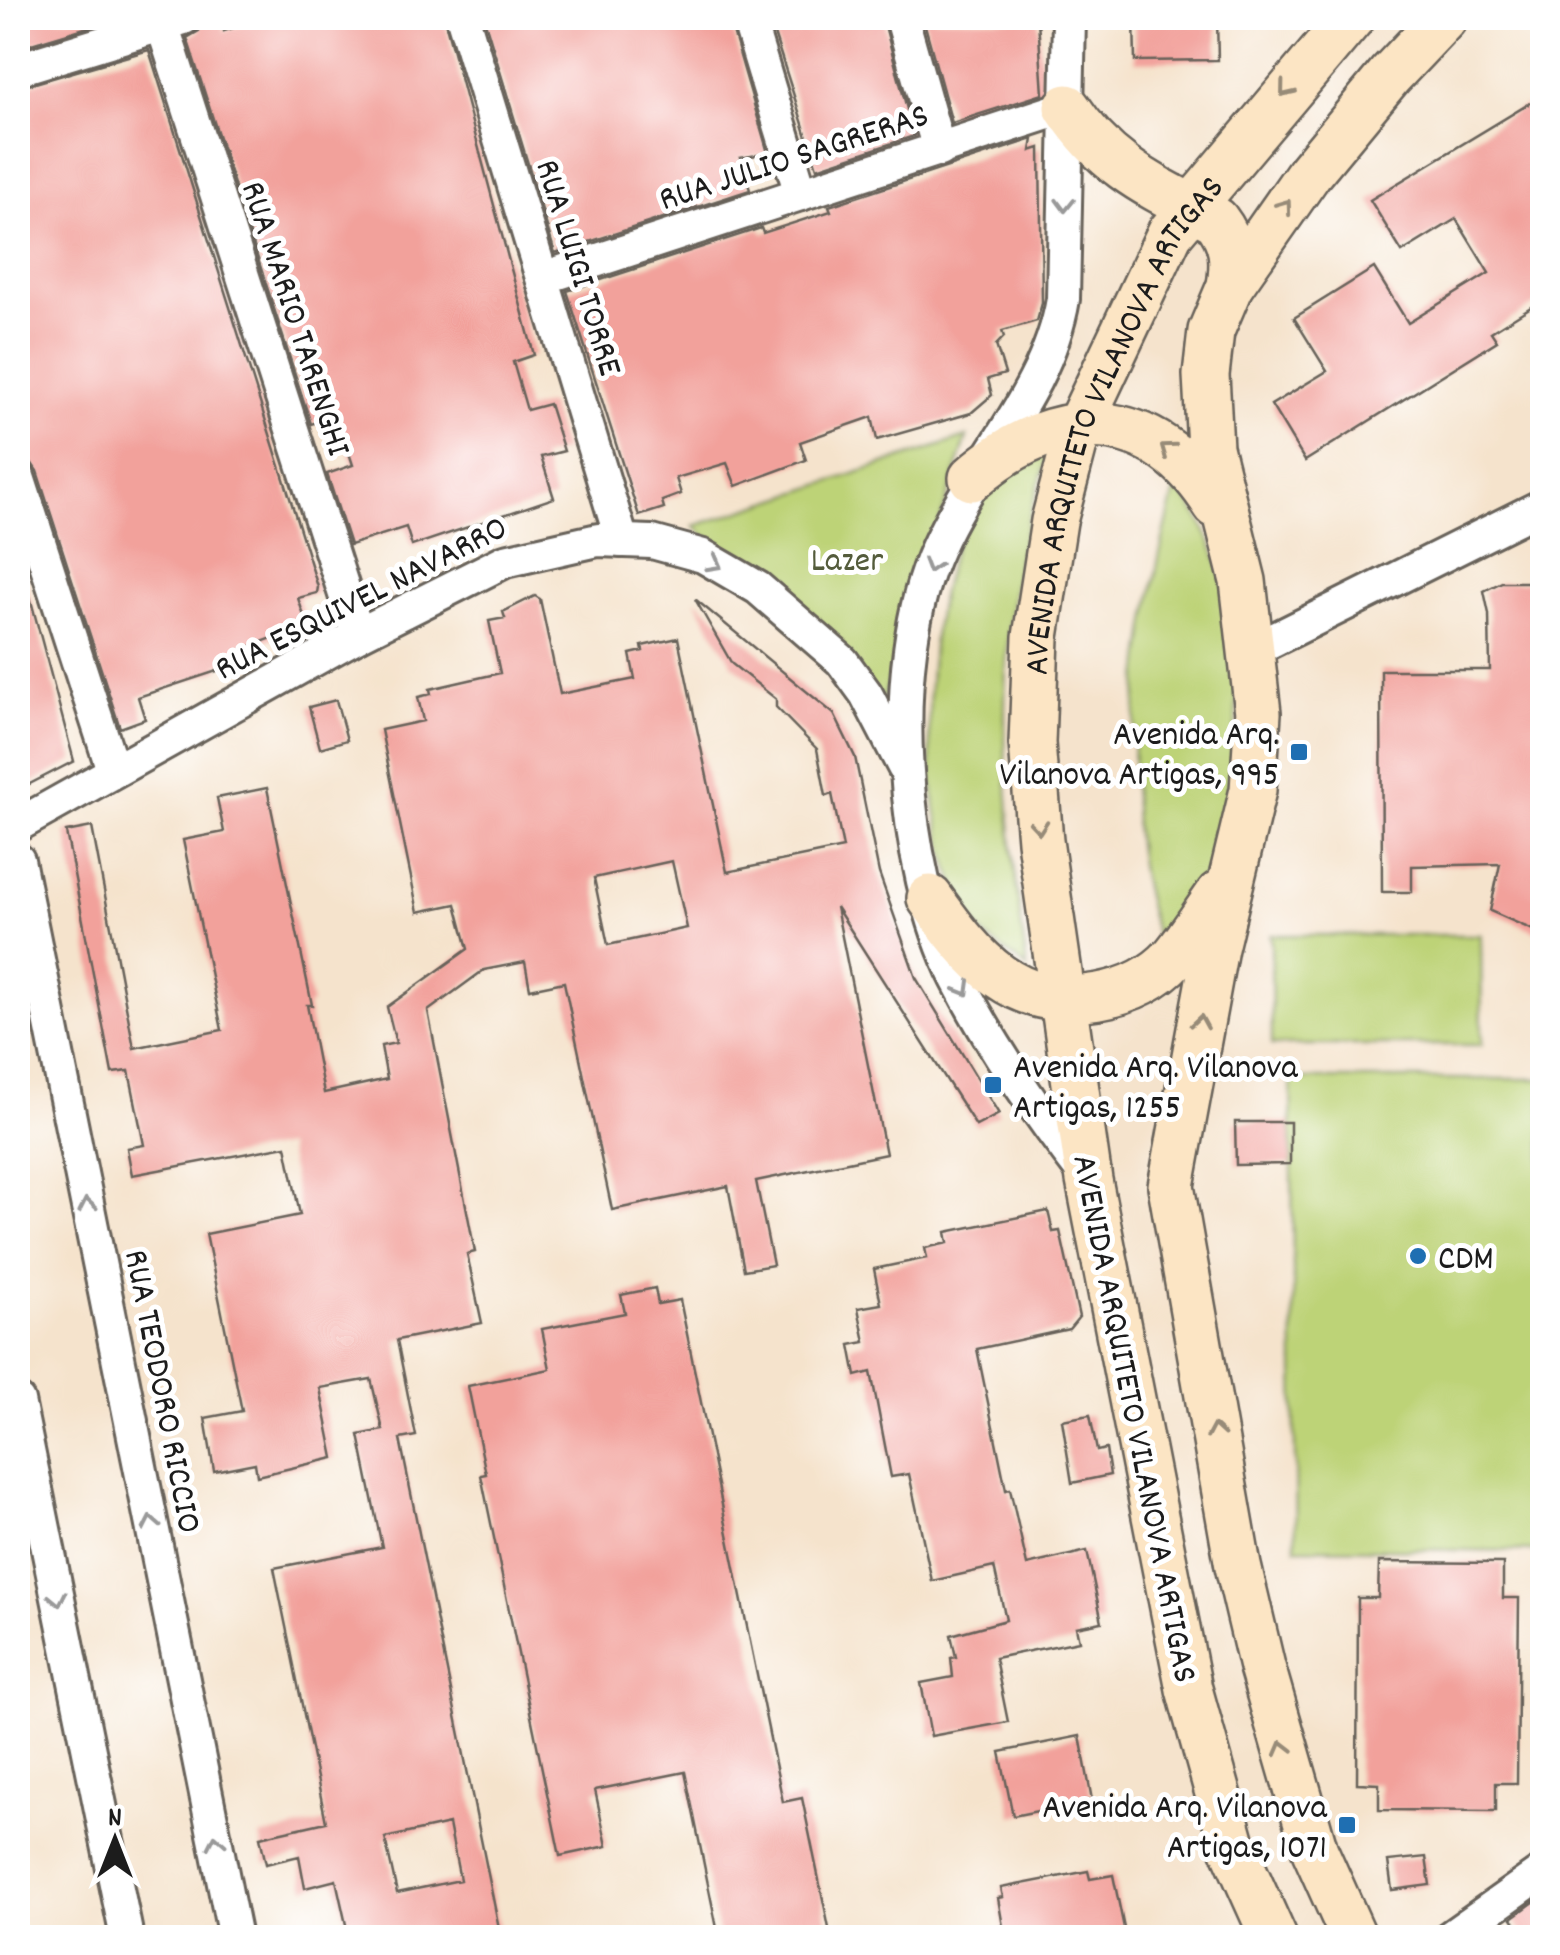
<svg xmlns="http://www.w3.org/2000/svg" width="1560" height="1955" font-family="Dekko,sans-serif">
<rect width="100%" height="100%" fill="#fff"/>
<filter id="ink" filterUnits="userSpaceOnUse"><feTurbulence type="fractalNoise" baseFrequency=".01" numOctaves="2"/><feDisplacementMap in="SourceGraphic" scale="20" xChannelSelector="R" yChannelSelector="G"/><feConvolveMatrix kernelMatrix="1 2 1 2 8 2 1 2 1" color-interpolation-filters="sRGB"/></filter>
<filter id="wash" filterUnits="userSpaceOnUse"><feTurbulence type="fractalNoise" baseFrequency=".0048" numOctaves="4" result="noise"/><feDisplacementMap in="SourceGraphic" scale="40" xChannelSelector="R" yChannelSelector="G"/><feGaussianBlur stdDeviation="2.25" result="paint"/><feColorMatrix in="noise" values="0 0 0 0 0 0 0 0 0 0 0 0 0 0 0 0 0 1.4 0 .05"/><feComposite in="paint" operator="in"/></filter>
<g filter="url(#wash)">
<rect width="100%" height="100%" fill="#f5e3cc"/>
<g fill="#bdd377" stroke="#6c784a" stroke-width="2.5">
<path d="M967,437l-84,262 -189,-173z"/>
<path d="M1049,451c-10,36 -24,73 -31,111 -25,136 -10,270 9,406 -16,-14 -41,-27 -52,-44 -62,-89 -61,-331 2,-420 19,-27 44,-39 72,-53z"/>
<path d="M1176,487c83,85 72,317 18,416 -9,18 -23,35 -34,51 -6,-27 -14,-54 -19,-82 -21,-120 4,-268 35,-385z"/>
<path d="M1271,935h210l1,110h-210z"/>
<path d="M1291,1079h251l-2,472 -244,-3z"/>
</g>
<g id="blocks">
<g fill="#f2a19b" fill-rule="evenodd">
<path d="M18,18h100l-100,30z"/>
<path d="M203,18h19l2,13 39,-13h181l90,337 -21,7 14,48 22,-6 15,47 -23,6 13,41 -142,48 -6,-19 -56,18 -23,-71 26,-9 -16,-49 -26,8 -124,-386 12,-7z"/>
<path d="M484,18h245l39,135 -28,5 10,32 -195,63z"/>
<path d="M769,18h114l31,118 -97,32z"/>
<path d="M923,18l115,2 5,74 -91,29z"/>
<path d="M1134,18h83l1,42 -83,1z"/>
<path d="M149,50l169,537 -1,6 -19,5 9,27 -72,27 2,7 -19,6 2,5 -82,27 7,22 -25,9 -83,-257 -6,-9 -13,-4v-370z"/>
<path d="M1542,96v204l-51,32 6,9 -192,120 -34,-56 56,-34 -33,-53 80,-50 34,55 81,-50 -33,-54 -54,33 -32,-52z"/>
<path d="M1033,139l-2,12 9,-3 2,155 -5,18 -35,10 2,6 -8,8 9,29 -17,5 4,16 -21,18 -94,27 -5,-23 -72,25 6,18 -70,26 -9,-23 -51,15 5,16 -19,7 2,7 -25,8 -72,-225 194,-63 2,5 68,-22 -2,-5z"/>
<path d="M26,582l48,179 -56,29v-207z"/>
<path d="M1502,582h34l6,352 -52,-23 10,-47 -88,2v26h-30l-1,-222h109l-1,-56 -5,-23z"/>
<path d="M535,596l5,3 20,95 75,-15 -5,-25 13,-3 -1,-5 36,-8 49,234 116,-24 -11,-54 -6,2 -9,-47 -41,-42v-8l-44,-35 -37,-65 139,115 21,43 24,116 37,105 83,136 -23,12 -140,-219 50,247 -130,27 17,84 -29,5 -16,-84 -116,24 -48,-228 -34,7 -5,-27 -41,8 -56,41 47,241 -8,2 15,69 -85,17 19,96 -16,3 101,499h-152l-13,-58 -31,8 -6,-32 -33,8 -6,-27 66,-15 -52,-254 108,-21 -23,-112 24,-5 -12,-51 -51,9 14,70 -77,18 -2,-13 -41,8 -9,-53 37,-7 -36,-177 94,-19 -14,-69 -154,29 -5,-27 17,-3 -15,-74 -17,2 -46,-241 26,-5 42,221 88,-18 -39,-190 41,-8 -7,-34 50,-10 45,217h-5l17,88 63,-14 -6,-33 15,-3 -9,-36 81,-58 -12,-45 -38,8 -37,-182 42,-9 -5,-24 13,-3 -1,-5 70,-16 -11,-52 16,-3 -2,-6zM672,861l15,67 -79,17 -14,-67zM449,1824l11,56 -63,13 -12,-55z"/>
<path d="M336,700l11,40 -27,8 -11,-41z"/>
<path d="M1235,1122h55v42l-54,1z"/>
<path d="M1048,1211l5,21 7,-1 19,86 -10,12 -92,20 29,141 4,-1 17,76 60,-14 15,71 -26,5 3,14 -84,17 13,64 -77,14 -10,-53 32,-6 -2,-19 5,-1 -5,-22 55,-15 -12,-53 -62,14 -23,-107 -18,3 -20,-105 -15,4 -6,-31 15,-3 -7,-34 23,-4 -7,-35 53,-11 -2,-10 23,-5 -2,-11z"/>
<path d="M655,1288l3,16 22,-4 103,502 19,-4 29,140h-112l-34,-166 -90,18 12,56 -47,10 -79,-381 5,-1 -18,-88 82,-17 -8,-40 83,-16 -4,-18z"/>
<path d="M1090,1415l7,36 9,-2 4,26 -38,8 -10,-63z"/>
<path d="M1379,1562l124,1v35h16l-2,185h-21v28l-117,-1v-26l-22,-1 1,-185h20z"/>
<path d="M1080,1736l12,64 -79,16 -13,-64z"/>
<path d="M1426,1857l4,28 -38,5 -4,-29z"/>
<path d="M1088,1871l2,8 23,-4 13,63h-121l-7,-40 5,-1 -2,-9z"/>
<path d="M1542,1896v42h-16l-14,-20z"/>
</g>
</g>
</g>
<g filter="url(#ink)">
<use href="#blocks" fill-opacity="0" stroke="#68625a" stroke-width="2.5"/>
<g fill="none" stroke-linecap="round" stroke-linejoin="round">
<g stroke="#68625a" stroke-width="38">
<g id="minor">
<path d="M463,18l159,523"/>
<path d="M748,18l53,176"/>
<path d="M902,18l37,132"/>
<path d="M1069,18l-6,281c-15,93 -88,164 -126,249 -52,114 -36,320 20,431 36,70 81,135 129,197"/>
<path d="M162,24l196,611"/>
<path d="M18,69l166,-51"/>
<path d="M543,278l524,-171"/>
<path d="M18,477l95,293"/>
<path d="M1253,650l289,-144"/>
<path d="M18,825l340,-190 147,-74 93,-21 54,2 51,14 55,32 84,73 24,33 38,73"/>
<path d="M18,860l217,1078"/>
<path d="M18,1401l109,537"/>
<path d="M1449,1938l93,-66"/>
</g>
</g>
<g stroke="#68625a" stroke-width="50">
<g id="secondary">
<path d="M1067,107c41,62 85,79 149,113 17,22 18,39 14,66"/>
<path d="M972,478c85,-75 182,-73 244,27"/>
<path d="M930,898c45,63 84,113 169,98 28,-5 55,-17 75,-39 16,-19 30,-42 45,-63"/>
<path id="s1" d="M1274,1938l-41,-91 -44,-158 -100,-509 -49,-339 -8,-98 4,-106 18,-116 25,-95 91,-193 181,-215"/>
<path d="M1354,1938l-39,-87 -53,-184 -24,-101 -67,-380 44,-238 38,-158 5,-77 -15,-132 -33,-133 -4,-73 5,-44 19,-45 79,-113 81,-98 54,-57"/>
</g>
</g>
<use href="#minor" stroke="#fff" stroke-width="32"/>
<use href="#secondary" stroke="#fce5c4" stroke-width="45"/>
</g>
<defs><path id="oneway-chevron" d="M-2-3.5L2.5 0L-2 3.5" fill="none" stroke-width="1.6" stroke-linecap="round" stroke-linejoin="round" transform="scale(2.5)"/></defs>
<g stroke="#978b78">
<use href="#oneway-chevron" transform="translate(1286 90) rotate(129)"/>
<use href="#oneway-chevron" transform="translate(1285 206) rotate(-54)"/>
<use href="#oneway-chevron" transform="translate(1167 449) rotate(-144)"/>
<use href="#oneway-chevron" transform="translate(1039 827) rotate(85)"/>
<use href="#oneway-chevron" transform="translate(1200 1022) rotate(-81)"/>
<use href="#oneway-chevron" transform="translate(1215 1431) rotate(-100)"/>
<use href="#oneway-chevron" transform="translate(1283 1748) rotate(-105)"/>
</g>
<g stroke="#999">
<use href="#oneway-chevron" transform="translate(1065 205) rotate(91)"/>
<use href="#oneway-chevron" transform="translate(715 564) rotate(29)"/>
<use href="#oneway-chevron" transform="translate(931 566) rotate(107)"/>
<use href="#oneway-chevron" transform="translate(964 989) rotate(60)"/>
<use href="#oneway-chevron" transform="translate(87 1205) rotate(-101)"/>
<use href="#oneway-chevron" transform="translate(151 1523) rotate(-101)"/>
<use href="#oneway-chevron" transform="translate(58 1599) rotate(78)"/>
<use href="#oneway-chevron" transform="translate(216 1842) rotate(-101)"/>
</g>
</g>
<g fill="#1f6fb2" stroke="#fff" stroke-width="4">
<rect x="1289" y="742" width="20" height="20" rx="5"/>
<rect x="983" y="1075" width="20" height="20" rx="5"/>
<circle cx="1418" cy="1256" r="10"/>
<rect x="1337" y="1815" width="20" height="20" rx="5"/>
</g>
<g text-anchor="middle" stroke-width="10" stroke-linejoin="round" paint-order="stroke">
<g font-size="35" fill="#1c1c1c" stroke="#fff">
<text transform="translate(793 155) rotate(-18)" y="12">RUA JULIO SAGRERAS</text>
<text transform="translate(581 267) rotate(73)" y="12">RUA LUIGI TORRE</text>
<text transform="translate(298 318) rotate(72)" y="12">RUA MARIO TARENGHI</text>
<text dy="12" stroke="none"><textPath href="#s1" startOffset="1560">AVENIDA ARQUITETO VILANOVA ARTIGAS</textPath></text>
<text transform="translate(360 596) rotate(-27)" y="12">RUA ESQUIVEL NAVARRO</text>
<text transform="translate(165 1391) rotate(79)" y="12">RUA TEODORO RICCIO</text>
<text transform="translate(1137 1418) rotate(79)" y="12">AVENIDA ARQUITETO VILANOVA ARTIGAS</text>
</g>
<g font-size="35" fill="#545c3c" stroke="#fff">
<text x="847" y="570">Lazer</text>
</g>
<g font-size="35" fill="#1c1c1c" stroke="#fff" text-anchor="end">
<text x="1279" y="744">Avenida Arq.<tspan x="1279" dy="40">Vilanova Artigas, 995</tspan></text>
<text x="1013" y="1077" text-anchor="start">Avenida Arq. Vilanova<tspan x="1013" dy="40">Artigas, 1255</tspan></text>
<text x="1438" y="1268" text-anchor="start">CDM</text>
<text x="1327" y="1817">Avenida Arq. Vilanova<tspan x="1327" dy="40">Artigas, 1071</tspan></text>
</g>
</g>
<rect width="1560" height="1955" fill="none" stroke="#fff" stroke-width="60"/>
<g transform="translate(115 1840)" stroke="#ffffff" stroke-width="8" paint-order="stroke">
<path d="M0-8L18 38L0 25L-18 38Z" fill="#1c1c1c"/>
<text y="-15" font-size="28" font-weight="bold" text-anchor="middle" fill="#1c1c1c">N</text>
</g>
</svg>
